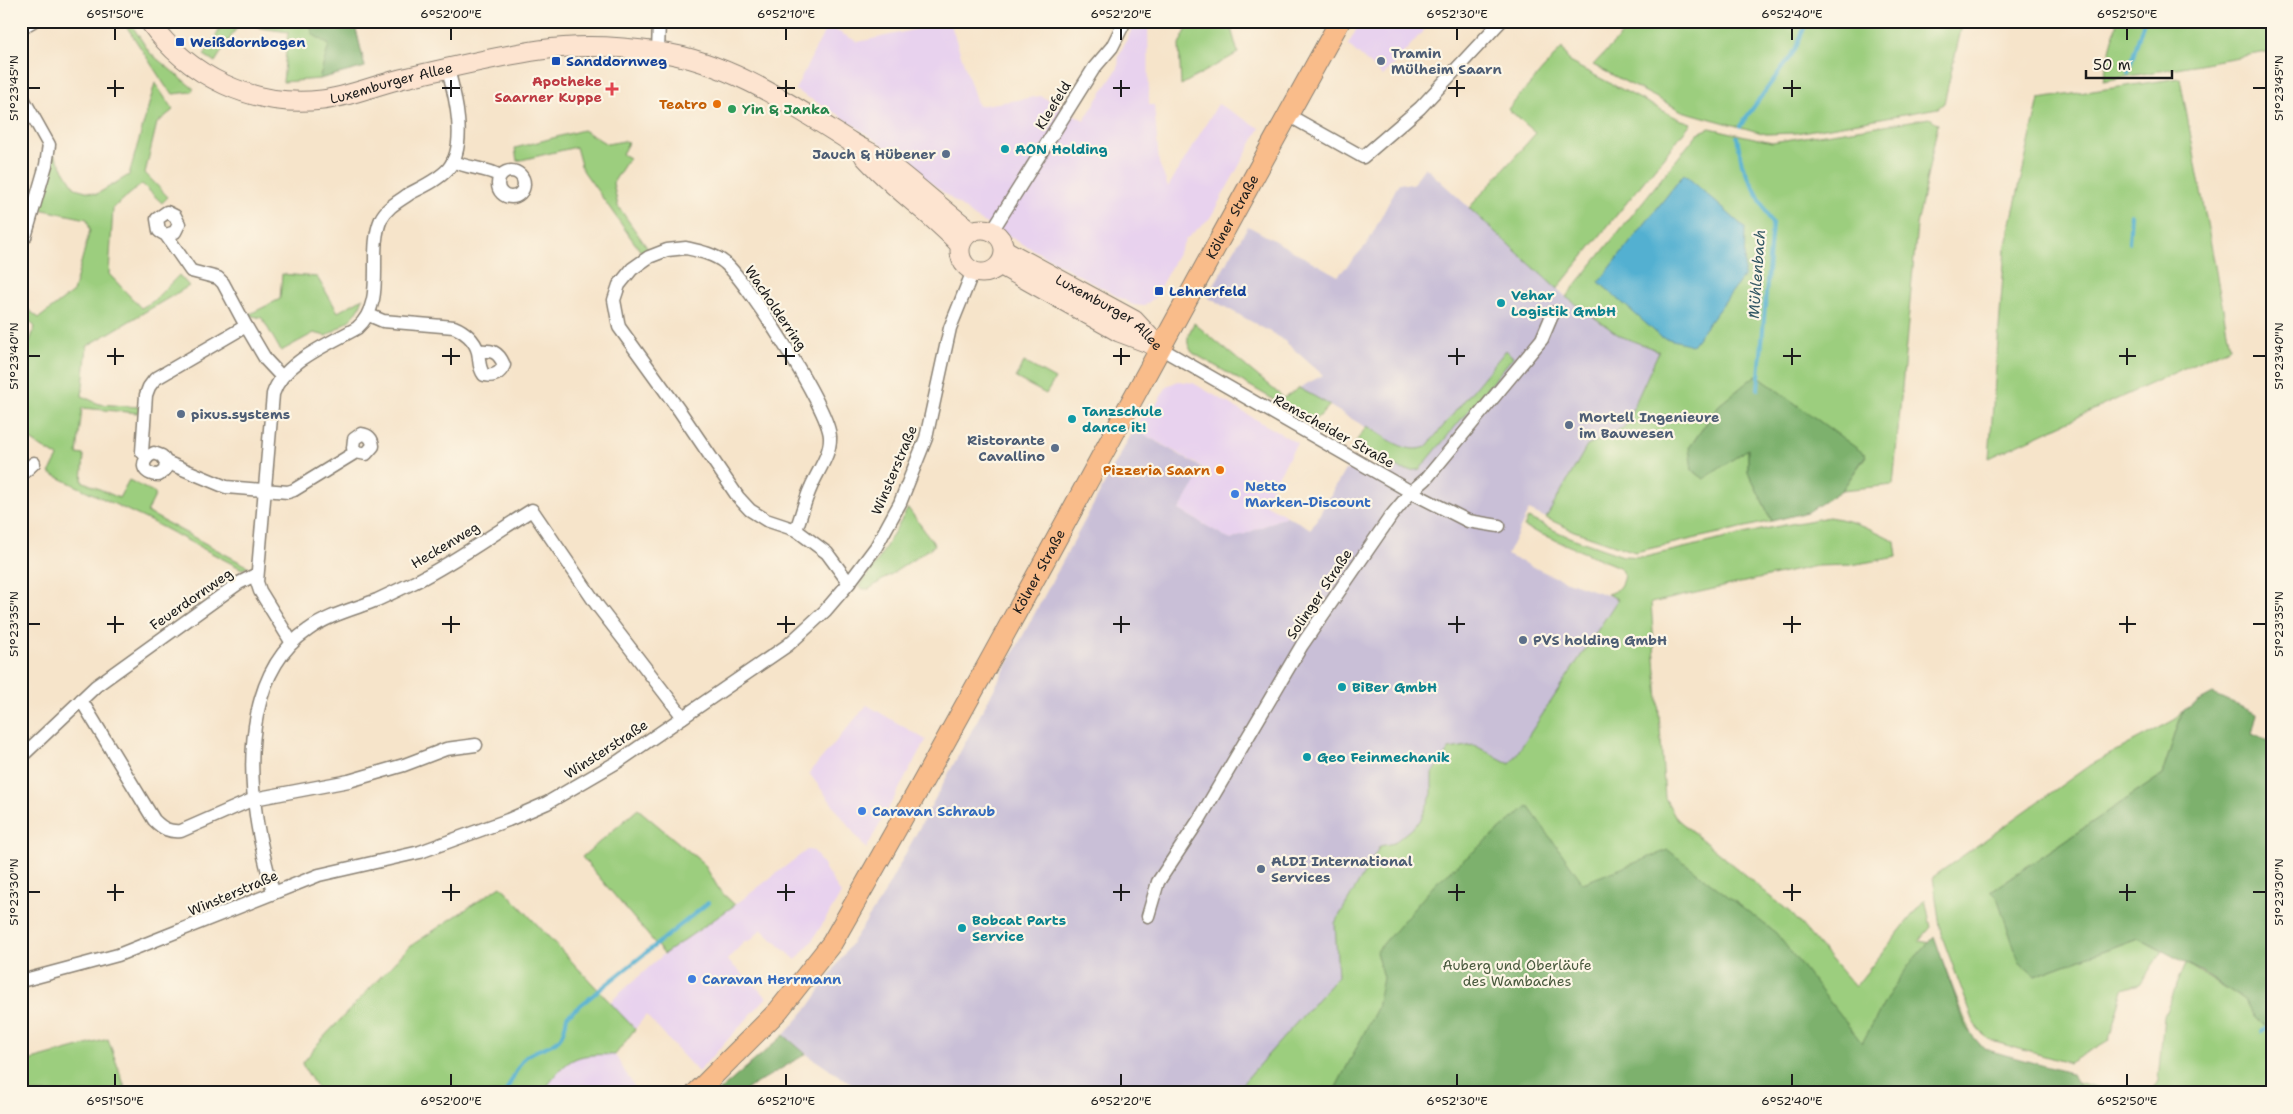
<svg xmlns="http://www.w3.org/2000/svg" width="2293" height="1114" font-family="'Shantell Sans',sans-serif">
<rect width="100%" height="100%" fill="#fcf5e5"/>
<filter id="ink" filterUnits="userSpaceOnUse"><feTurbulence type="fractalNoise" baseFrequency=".02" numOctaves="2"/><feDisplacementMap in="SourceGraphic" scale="10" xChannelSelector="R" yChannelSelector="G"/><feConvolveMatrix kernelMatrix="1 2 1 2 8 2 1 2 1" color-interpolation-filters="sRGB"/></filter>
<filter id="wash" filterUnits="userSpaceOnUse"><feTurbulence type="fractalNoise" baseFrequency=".0096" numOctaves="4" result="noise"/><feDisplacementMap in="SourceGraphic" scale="20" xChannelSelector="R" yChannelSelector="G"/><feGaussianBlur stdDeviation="1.12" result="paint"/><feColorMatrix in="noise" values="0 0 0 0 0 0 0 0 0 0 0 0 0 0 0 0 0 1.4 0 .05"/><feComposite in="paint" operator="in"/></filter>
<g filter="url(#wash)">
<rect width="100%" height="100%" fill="#f6e4ca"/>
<g fill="#e8d2ee">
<path d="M1136,21h12l1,84h5l5,58 9,24 50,-83 42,24 -50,90 -24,21 -32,59 -10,8 -11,-1 -157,-87 -92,-72 -45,-31 -44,-25 32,-64 31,16 92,-20 28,84 63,-10 43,24 34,-52 1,-13z"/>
<path d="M1361,21h71l-49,55 -35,-31z"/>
<path d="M1178,381l15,2 104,60 -34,60 24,13 -56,24 -52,-30 25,-42 -64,-36 -7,-1 16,-28 7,2 11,-19z"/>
<path d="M867,705l59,35 -60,109 -57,-76z"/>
<path d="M807,850l7,1 27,43 -29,47 -16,19 -35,-31 -10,11 -7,2 -17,18 40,37 -69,75 -52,-57 -11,14 -25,-27 54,-48 71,-49z"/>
<path d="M591,1054l24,1 23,38h-96l24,-31z"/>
</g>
<path fill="#c9bfd7" d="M1425,167l141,130 54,39 39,15 -35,77 -37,18 -41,72 -17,-8 -22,45 48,22 63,22 -108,165 -36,-19 -42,28v21l-12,27 -26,22 -59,80 3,53 -104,117h-369l-59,-39 -22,-19 26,-30 71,-106 252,-468 7,1 64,37 -25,41 52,30 56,-24 24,13 34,-59h50l15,-17 -111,-65 24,-13 -42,-37 -74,-41 41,-71 90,50 29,-32 32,-61 13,2z"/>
<g fill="#9cce7e" stroke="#5c754d">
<path d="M123,21h6l21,32 44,36 -3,3 -18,2 -7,-7z"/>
<path d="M225,21h16l-26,41 -11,-7z"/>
<path d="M246,21h108l11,46 -46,12 -36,3 5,-50 -27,-4z"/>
<path d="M1229,21l9,32 -57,32 -2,-40 11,-23z"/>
<path d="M1635,21h328l-19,82 -6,5 -142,25 -30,1 -84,-23 -89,-46z"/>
<path d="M2117,21h155v30l-169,30z"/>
<path d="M1562,48l7,14 110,57 12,4 -134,166 -88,-81 67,-75 -28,-24z"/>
<path d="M2180,78l50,269 -241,111 16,-209 34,-150z"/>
<path d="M155,83l18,27 -16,13 -12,50 23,24 -6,6 -20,-19 -29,24 -4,66 32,34 11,-6 27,-27 10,11 -102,60 -5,50 17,8 40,3 -1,6 -56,-5 -5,46 7,1 -2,26 37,17 10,-18 27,14 -9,18 102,55 -7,2 -92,-48 -101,-48 9,-16 -28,-17 -9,15v-89l14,-39 -14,-15v-8l18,14 34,-26 17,-62 -3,-11 -48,-10 15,-55 21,34 22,6 32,-19z"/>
<path d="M1930,118l8,6 -21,101 -24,260 -51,5 24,-34 -140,-56 -7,5 -30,43 59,1v23l24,49 -137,31 -61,-21 -28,-13 41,-72 37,-18 35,-77 -39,-15 -54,-39 132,-164 12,-5 62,14z"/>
<path d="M583,130l24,14 17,-3 4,2 -6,11 7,4 -16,25 5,23 30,43 -7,3 -59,-83 -6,-22 -59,14 -2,-13z"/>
<path d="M282,274l35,3 21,35 25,-14c-6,21 -20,27 -37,38l-12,-3 -33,18 -19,-33 -14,-3 32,-16z"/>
<path d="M1194,323l90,75 15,-10 31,17 -10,11 -11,4 -116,-67c-9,-11 -5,-18 1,-30z"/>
<path d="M1506,350l7,7 -93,112c-23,7 -46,-15 -65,-26l12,-17c19,11 38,29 59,21z"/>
<path d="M1024,362l31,17 -9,15 -30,-16z"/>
<path d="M908,508l27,37 -66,44h-6l-4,-3 18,-24z"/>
<path d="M1829,517c25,4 44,12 66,24l2,16 -46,8 -35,1 -165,37 14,195 12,21 115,95 63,73 70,-88 6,28 -12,14 17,3 33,86 16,26 132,37h-883l104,-117 -3,-53 45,-77 14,-3 26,-22 12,-27v-21l17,-24 25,-4 36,19 108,-165 -11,-5c11,-3 15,-8 17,-19l-5,-8 -95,-40 4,-9 41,19 54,19 22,1 129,-30z"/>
<path d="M2183,710l-21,65 -171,116 6,6 38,79 103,-38 24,13 -22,33 -17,5 -14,51 -40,23 -81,-23 -13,-15 -34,-91 -8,-57 157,-112 86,-46z"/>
<path d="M638,809l66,55 16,27 15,14 -71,49 -82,-97z"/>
<path d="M501,886l134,143 -20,26c-44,-2 -47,4 -73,38h-222l-18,-29 18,-23 89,-94z"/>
<path d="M2186,963l59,37 10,18 17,14v61h-122l8,-13 6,-64z"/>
<path d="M108,1039l19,54h-106v-30z"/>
</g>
<g fill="#7db16d" stroke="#4c6644">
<path d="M310,21h44l11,46 -46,12 10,-34 -17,-11z"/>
<path d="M1756,375l110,80 -24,35 -34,22 -36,9 -24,-49v-23l-44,30 -12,-9 -3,-22 30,-43z"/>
<path d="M2213,694l44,20 -5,20 17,7 3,11v280l-17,-14 -11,-18 -41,-28 -65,-34 -103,38 -16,-14 -22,-65 -6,-6 171,-116 21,-65z"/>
<path d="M1528,806l55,77 85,-33 108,83 86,110 30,-54 20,-28 22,-25 32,92 18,21 86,24 16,20h-753l44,-85 6,-30 -7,-26 60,-69z"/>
<path d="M784,1035l22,19 -66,39h-23z"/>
</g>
<path fill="#53b0d1" stroke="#386676" d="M1684,174l61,54 -1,48 -52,69 -31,-8 -62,-55z"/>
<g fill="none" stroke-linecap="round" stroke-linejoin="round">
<g stroke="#53b0d1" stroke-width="4">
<path d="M2128,73l16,-52"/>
<path d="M1740,126l55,-76 12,-29"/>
<path d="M1737,137l5,27 30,60 -14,165"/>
<path d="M2129,243l2,-28"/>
<path d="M2262,1032l10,-8"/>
<path d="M505,1093c6,-10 13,-30 22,-37 21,-14 36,-6 40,-40l141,-113"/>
</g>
</g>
</g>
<g filter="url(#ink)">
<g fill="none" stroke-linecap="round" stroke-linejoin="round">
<g stroke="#898073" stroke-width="15">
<g id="street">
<path d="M21,28l12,-7"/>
<path d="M658,52l1,-31"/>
<path d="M21,95l28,50 -3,20 -21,72 -4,4"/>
<path d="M1288,115l75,42 57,-49 81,-87"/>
<path d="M453,161c15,8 32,6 47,15"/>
<circle cx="511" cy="184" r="13"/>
<path d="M992,231l102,-163 18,-21 13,-26"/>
<path d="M166,235l9,-3 4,-8 -4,-8 -8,-4 -10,7 2,12 7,4 25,36 27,7 5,5 23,43"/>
<path d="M686,248c13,3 28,6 39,15 23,20 104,146 105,174 1,17 -13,35 -19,50 -6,13 -10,29 -15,43l-30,-10 -16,-10 -12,-13 -59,-87 -60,-83 -5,-27 5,-15 13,-16 17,-12 18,-7z"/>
<path d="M369,315l14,6 71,6c10,4 21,13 24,25 2,9 0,15 6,23 9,2 16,-1 20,-10 -6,-14 -12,-15 -26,-14"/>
<path d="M1160,348l251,144 57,29 31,5"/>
<path d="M147,457l-5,-5 4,-57 3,-8 6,-8 91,-53 20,34 15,16"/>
<path d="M166,462l-1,8 -6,5c-17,0 -21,-14 -5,-22l8,3 4,6 60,25 62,5 6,-2 62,-38 10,2 7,-8c-1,-8 -4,-11 -12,-12l-7,5 -1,9 3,4"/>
<path d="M21,475l13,-12"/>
<path d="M796,530l31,23 22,30"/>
<path d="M292,643l-32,-52 -3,-9 16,-188c10,-32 56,-50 84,-66 31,-27 9,-74 24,-109 6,-12 18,-18 28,-25 13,-7 29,-14 39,-25 20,-23 7,-74 0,-100"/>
<path d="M81,700l73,120c9,9 15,12 27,11l73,-32 95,-18 55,-16 42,-16 30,-4"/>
<path d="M21,757l75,-71 143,-103 18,-9"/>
<path d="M273,892c-6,-25 -14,-51 -17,-77 -9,-62 -5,-147 52,-185 20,-15 46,-21 69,-30 13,-6 25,-12 38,-18 40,-20 78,-48 117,-72l65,95 86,112"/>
<path d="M1148,916l10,-34 41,-62 103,-175 89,-129 20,-24 15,-13 116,-140 11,-26"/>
<path d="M21,981l97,-26 201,-80 101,-23 88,-32 39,-17 72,-42 169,-116 37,-34 24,-28 27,-36 24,-44 26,-65 24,-110 23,-57"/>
</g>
</g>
<g stroke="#898073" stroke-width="21">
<g id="secondary">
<path id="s1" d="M149,21c39,56 105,87 173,79 25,-3 51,-14 75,-20 47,-11 95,-23 143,-30 39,-6 79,-4 118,2 70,9 134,53 193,90 11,7 24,12 35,20 29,22 56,47 85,69"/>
<path d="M864,156c29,33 67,57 96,89"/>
<circle cx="982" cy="251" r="22"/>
<path id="s2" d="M1005,250l129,70 26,28"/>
<path d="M1000,265l119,67 37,14"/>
</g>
</g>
<g stroke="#898073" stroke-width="22">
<g id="primary">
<path id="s3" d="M696,1093l82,-82 54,-68c174,-305 337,-615 508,-922"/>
</g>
</g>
<use href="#street" stroke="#fff" stroke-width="12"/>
<use href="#secondary" stroke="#fde4d0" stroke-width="19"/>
<use href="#primary" stroke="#f9bc8a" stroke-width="20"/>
</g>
</g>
<path fill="none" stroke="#1c1c1c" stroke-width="2" d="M115,28v12M451,28v12M786,28v12M1121,28v12M1457,28v12M1792,28v12M2127,28v12M115,80v17M451,80v17M786,80v17M1121,80v17M1457,80v17M1792,80v17M28,88h12M107,88h17M442,88h18M777,88h18M1113,88h17M1448,88h17M1783,88h18M2253,88h13M115,348v17M451,348v17M786,348v17M1121,348v17M1457,348v17M1792,348v17M2127,348v17M28,356h12M107,356h17M442,356h18M777,356h18M1113,356h17M1448,356h17M1783,356h18M2119,356h17M2253,356h13M115,616v17M451,616v17M786,616v17M1121,616v17M1457,616v17M1792,616v17M2127,616v17M28,624h12M107,624h17M442,624h18M777,624h18M1113,624h17M1448,624h17M1783,624h18M2119,624h17M2253,624h13M115,884v17M451,884v17M786,884v17M1121,884v17M1457,884v17M1792,884v17M2127,884v17M28,892h12M107,892h17M442,892h18M777,892h18M1113,892h17M1448,892h17M1783,892h18M2119,892h17M2253,892h13M115,1074v12M451,1074v12M786,1074v12M1121,1074v12M1457,1074v12M1792,1074v12M2127,1074v12"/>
<g fill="#1a4fb4" stroke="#fcf5e5" stroke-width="2">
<rect x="175" y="37" width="10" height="10" rx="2.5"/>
<rect x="551" y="56" width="10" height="10" rx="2.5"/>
<rect x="1154" y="286" width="10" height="10" rx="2.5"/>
</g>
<g fill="#5c6f8a" stroke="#fcf5e5" stroke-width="2">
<circle cx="1381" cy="61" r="5"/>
<circle cx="946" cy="154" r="5"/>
<circle cx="181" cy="414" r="5"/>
<circle cx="1569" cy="425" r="5"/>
<circle cx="1055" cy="448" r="5"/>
<circle cx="1523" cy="640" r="5"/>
<circle cx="1261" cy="869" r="5"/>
</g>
<path fill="#e0444e" stroke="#fcf5e5" stroke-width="2" d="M609.5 81.5h5v5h5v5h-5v5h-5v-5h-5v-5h5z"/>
<g fill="#e8710a" stroke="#fcf5e5" stroke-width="2">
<circle cx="717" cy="104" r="5"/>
<circle cx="1220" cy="470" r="5"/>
</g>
<circle fill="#2e9e5b" stroke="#fcf5e5" stroke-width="2" cx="732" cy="109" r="5"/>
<g fill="#0f9aa8" stroke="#fcf5e5" stroke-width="2">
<circle cx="1005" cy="149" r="5"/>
<circle cx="1501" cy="303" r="5"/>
<circle cx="1072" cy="419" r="5"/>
<circle cx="1342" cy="687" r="5"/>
<circle cx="1307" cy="757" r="5"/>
<circle cx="962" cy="928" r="5"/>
</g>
<g fill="#3f7fe0" stroke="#fcf5e5" stroke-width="2">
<circle cx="1235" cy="494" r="5"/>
<circle cx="862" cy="811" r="5"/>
<circle cx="692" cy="979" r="5"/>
</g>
<g text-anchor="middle" stroke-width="4.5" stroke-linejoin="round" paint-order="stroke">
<g font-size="14" font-weight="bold" fill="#164399" stroke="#fcf5e5" text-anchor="start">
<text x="190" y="47">Weißdornbogen</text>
<text x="566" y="66">Sanddornweg</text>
<text x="1169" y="296">Lehnerfeld</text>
</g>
<g font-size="14" font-weight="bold" fill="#4e5e75" stroke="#fcf5e5" text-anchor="start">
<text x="1391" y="58">Tramin<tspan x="1391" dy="16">Mülheim Saarn</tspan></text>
<text x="936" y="159" text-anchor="end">Jauch &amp; Hübener</text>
<text x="191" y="419">pixus.systems</text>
<text x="1579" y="422">Mortell Ingenieure<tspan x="1579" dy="16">im Bauwesen</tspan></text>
<text x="1045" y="445" text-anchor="end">Ristorante<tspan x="1045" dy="16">Cavallino</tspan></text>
<text x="1533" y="645">PVS holding GmbH</text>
<text x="1271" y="866">ALDI International<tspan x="1271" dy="16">Services</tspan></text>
</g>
<g font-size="14" font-weight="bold" fill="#be3a42" stroke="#fcf5e5" text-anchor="end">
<text x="602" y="86">Apotheke<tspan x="602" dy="16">Saarner Kuppe</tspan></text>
</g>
<g font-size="14" fill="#1c1c1c" stroke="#fcf5e5">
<text dy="5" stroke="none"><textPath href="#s1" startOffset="271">Luxemburger Allee</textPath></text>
<text transform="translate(1053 105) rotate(-58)" y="5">Kleefeld</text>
<text dy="5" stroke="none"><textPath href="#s3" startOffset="1032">Kölner Straße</textPath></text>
<text transform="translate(776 308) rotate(56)" y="5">Wacholderring</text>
<text dy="5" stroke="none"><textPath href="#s2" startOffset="122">Luxemburger Allee</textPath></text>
<text transform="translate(1334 431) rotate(29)" y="5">Remscheider Straße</text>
<text transform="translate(894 470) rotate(-67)" y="5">Winsterstraße</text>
<text transform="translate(445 545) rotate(-31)" y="5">Heckenweg</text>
<text dy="5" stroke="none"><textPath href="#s3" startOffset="628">Kölner Straße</textPath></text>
<text transform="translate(1319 594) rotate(-56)" y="5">Solinger Straße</text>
<text transform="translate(191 599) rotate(-35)" y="5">Feuerdornweg</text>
<text transform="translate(606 749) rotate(-33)" y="5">Winsterstraße</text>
<text transform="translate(233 893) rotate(-23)" y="5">Winsterstraße</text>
</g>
<g font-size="14" font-weight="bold" fill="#c56008" stroke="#fcf5e5" text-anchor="end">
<text x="707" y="109">Teatro</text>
<text x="1210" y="475">Pizzeria Saarn</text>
</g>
<g font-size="14" font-weight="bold" fill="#27864d" stroke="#fcf5e5" text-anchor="start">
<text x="742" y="114">Yin &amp; Janka</text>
</g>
<g font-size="14" font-weight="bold" fill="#0d838f" stroke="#fcf5e5" text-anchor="start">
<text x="1015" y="154">AON Holding</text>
<text x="1511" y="300">Vehar<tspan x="1511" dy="16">Logistik GmbH</tspan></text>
<text x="1082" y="416">Tanzschule<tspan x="1082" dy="16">dance it!</tspan></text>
<text x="1352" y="692">BiBer GmbH</text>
<text x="1317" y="762">Geo Feinmechanik</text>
<text x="972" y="925">Bobcat Parts<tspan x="972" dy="16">Service</tspan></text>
</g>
<g font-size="14" font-weight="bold" fill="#366cbe" stroke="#fcf5e5" text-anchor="start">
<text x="1245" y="491">Netto<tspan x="1245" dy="16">Marken-Discount</tspan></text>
<text x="872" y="816">Caravan Schraub</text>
<text x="702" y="984">Caravan Herrmann</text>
</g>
<g font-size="14" fill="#495a3e" stroke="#fcf5e5">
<text x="1517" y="970">Auberg und Oberläufe<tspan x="1517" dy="16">des Wambaches</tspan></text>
</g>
<g font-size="15" font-style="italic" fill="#325764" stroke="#fcf5e5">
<text transform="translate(1757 274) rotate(-86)" y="5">Mühlenbach</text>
</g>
</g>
<rect width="2293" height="1114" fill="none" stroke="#fcf5e5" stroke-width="55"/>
<path d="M2086 70v8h86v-8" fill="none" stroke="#1c1c1c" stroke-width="2.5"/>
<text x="2093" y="70" font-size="15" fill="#1c1c1c" stroke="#fcf5e5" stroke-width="4" paint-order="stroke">50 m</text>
<rect x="28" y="28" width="2238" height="1058" fill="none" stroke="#1c1c1c" stroke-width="2"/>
<g font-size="12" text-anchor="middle" fill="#1c1c1c">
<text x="115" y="18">6°51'50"E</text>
<text x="451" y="18">6°52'00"E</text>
<text x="786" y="18">6°52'10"E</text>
<text x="1121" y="18">6°52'20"E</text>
<text x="1457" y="18">6°52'30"E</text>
<text x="1792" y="18">6°52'40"E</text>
<text x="2127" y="18">6°52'50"E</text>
<text transform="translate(14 88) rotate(-90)" y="4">51°23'45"N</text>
<text transform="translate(2279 88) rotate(-90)" y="4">51°23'45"N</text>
<text transform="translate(14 356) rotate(-90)" y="4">51°23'40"N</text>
<text transform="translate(2279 356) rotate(-90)" y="4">51°23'40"N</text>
<text transform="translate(14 624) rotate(-90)" y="4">51°23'35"N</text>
<text transform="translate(2279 624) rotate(-90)" y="4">51°23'35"N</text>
<text transform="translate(14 892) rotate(-90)" y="4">51°23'30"N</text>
<text transform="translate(2279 892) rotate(-90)" y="4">51°23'30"N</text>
<text x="115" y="1105">6°51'50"E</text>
<text x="451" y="1105">6°52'00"E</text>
<text x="786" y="1105">6°52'10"E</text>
<text x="1121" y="1105">6°52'20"E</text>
<text x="1457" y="1105">6°52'30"E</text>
<text x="1792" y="1105">6°52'40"E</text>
<text x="2127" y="1105">6°52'50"E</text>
</g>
</svg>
